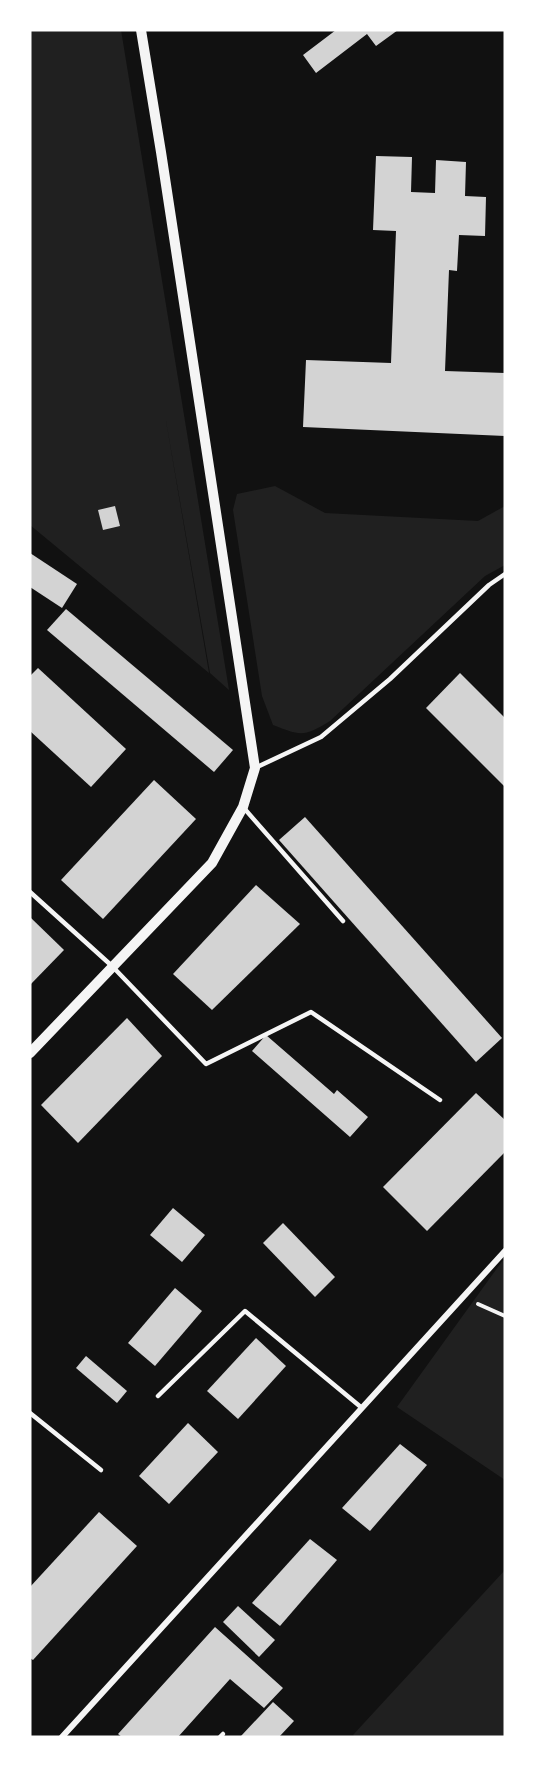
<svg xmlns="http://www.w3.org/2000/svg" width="535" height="1767" font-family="Ubuntu,sans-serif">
<rect width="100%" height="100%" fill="#111"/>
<g fill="#202020">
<path d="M30,30h91l108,660 -19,-17 -45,-258 44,258 -179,-148z"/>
<path d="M275,486l50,27 153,8 27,-15v59l-20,11 -155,145c-26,16 -29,15 -57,4l-11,-29 -29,-186 4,-16z"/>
<path d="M503,1260l2,2v218l-108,-73z"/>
<path d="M505,1570v167h-150l-2,-2z"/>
</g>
<g fill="#d3d3d3">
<path d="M336,30h62l-22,16 -9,-12 -51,39 -13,-18z"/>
<path d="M376,156l36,1 -1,35 24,1 1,-33 30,2 -1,34 21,1 -1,39 -26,-1 -2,36 -8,-1 -4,101 60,2v63l-202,-9 3,-67 85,3 5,-132 -23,-1z"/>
<path d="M115,506l5,20 -17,4 -5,-20z"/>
<path d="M30,553l47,31 -15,24 -32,-21z"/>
<path d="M66,609l167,141 -19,22 -167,-142z"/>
<path d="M38,668l88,81 -35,38 -61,-56v-55z"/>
<path d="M460,673l45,45v69l-79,-79z"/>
<path d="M154,780l42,39 -93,100 -42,-39z"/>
<path d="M305,817l197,221 -26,24 -197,-222z"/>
<path d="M256,885l44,39 -88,86 -39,-36z"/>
<path d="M30,917l34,33 -34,35z"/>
<path d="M127,1018l35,38 -84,87 -37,-38z"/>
<path d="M266,1035l68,59 3,-4 31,27 -18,20 -98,-86z"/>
<path d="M476,1093l29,27v32l-78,79 -44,-44z"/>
<path d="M173,1208l32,27 -23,27 -32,-27z"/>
<path d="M283,1223l52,54 -20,20 -52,-54z"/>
<path d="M175,1288l27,23 -47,55 -27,-23z"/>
<path d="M256,1338l30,28 -48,53 -31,-28z"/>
<path d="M86,1356l41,35 -10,12 -41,-35z"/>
<path d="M188,1423l30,29 -49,52 -30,-28z"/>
<path d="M400,1444l27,21 -57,66 -28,-23z"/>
<path d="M99,1512l38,34 -104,114 -3,-2v-71z"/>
<path d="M310,1539l27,21 -57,66 -28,-23z"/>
<path d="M238,1606l37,34 -16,17 -36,-35z"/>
<path d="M215,1627l68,61 -19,20 -34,-29 -52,58h-56l-4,-3z"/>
<path d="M273,1702l21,19 -15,16h-37l-1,-1z"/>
</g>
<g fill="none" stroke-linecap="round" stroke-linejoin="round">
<path stroke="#f5f5f5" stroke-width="4" d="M478,1304l27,12"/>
<g stroke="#f5f5f5" stroke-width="4.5">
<path d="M255,768l66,-31 69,-58 99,-94 16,-11"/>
<path d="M243,807l100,114"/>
<path d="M30,892l82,74 94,98 105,-52 129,88"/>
<path d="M158,1396l87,-85 117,97"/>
<path d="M30,1413l71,57"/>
<path d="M220,1737l3,-3"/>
</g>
<path stroke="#f5f5f5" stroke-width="6" d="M62,1737l443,-486"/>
<path stroke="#f5f5f5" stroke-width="10" d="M30,1053l182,-190 31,-56 12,-39 -94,-616 -20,-122"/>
</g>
<rect width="535" height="1767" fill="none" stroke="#ffffff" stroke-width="63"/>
</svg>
